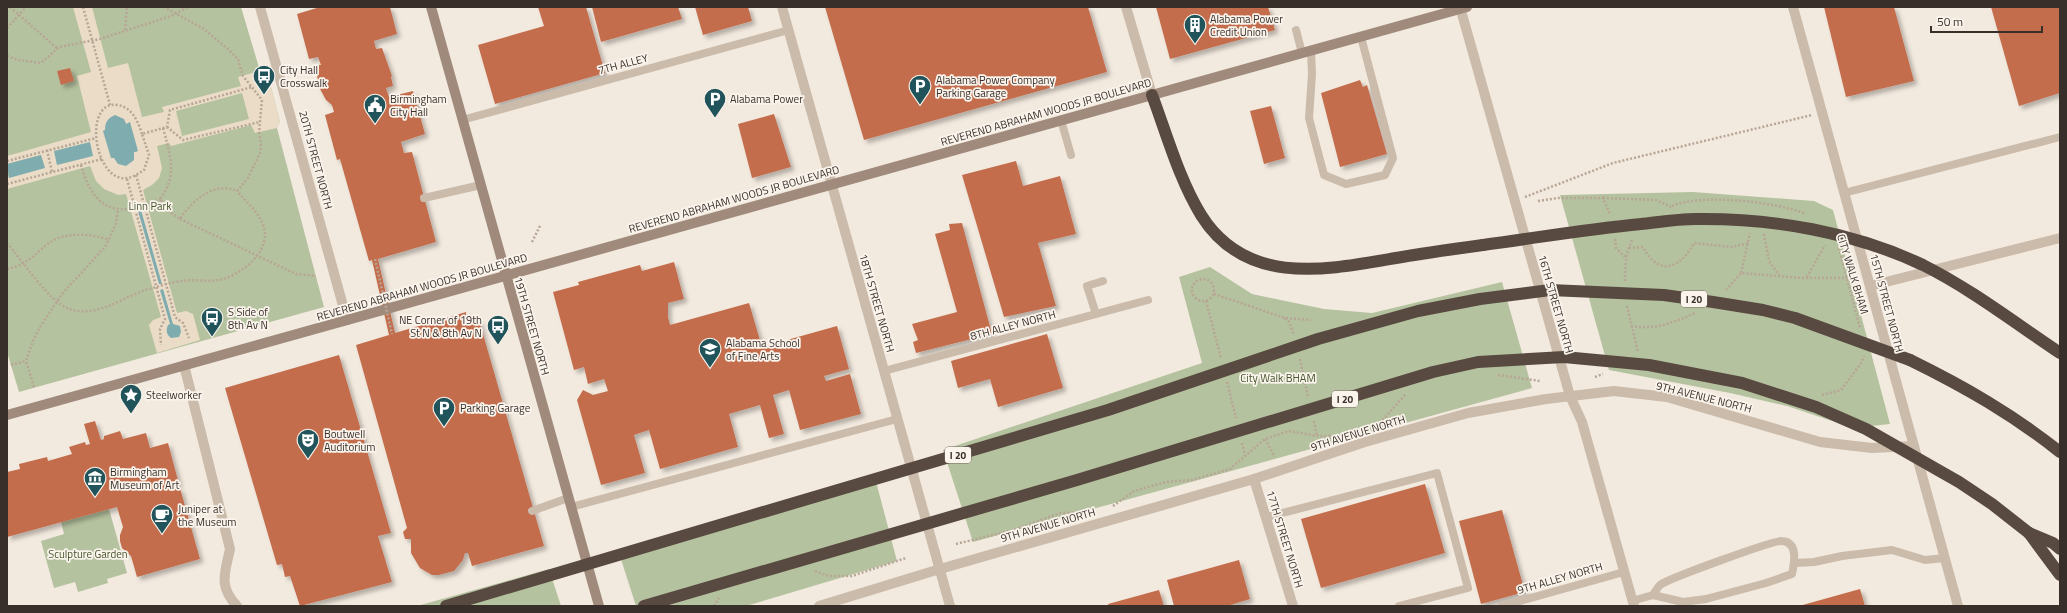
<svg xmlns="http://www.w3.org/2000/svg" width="2067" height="613" font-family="'Titillium Web',sans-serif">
<defs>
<filter id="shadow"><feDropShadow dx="3.5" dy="3.5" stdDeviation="2" flood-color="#0004"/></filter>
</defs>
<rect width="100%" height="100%" fill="#f3eadf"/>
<g fill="#b5c29f">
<path d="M7,7h234l19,64 8,4 12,47 -3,6 47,179 -305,85 -12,-40z"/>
<path d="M1693,192l121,9 19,9 57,214 -37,4 -66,-22 -57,-13 -121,-23 -49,-175z"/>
<path d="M1210,267l42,27 72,15 48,4 130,-31 30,106 -559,154 -30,-92 259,-87 -23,-86z"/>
<path d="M874,474l23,87 -151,45h-110l-17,-53z"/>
<path d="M109,509l18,64 -20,6 1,4 -30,9 -3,-10 -21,6 -13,-47 23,-7 -3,-12z"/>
<path d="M549,569l12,37h-144z"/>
</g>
<path fill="#eadcc7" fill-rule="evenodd" d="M73,7h19l16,61 20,-5 14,54 22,-5 -2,-5 79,-21 -3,-9 22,-6 8,4 12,47 -3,6 -22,5 -4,-8 -80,21 -2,-3 -12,3 5,22 -3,10 -7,7 -9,5 34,123 9,-2 7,3 7,26 -43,13 -8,-28 4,-5 8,-3 -35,-123 -8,1 -14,-6 -8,-8 -6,-15 -83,23v-17l2,6 32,-23 -34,9v-8l84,-24 -14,-56 14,-4zM242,93l7,26 -67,17 -6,-25zM125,121l12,31h-3v4l-31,-25z"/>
<g fill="#7facaf">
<path d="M115,115l9,4 2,5 4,-2 8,29 -4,1v8l-8,6 -8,-2 -4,-6h-3l-8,-27 2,-1c0,-8 3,-12 10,-15z"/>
<path d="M90,142l3,14 -36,9 -3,-14z"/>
<path d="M41,155l4,13 -36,10 -2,-14z"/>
<path d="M141,210l21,74h-3l-21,-73z"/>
<path d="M163,289l10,35 7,2 1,6 -2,5 -8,1c-5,-4 -5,-8 -3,-13l2,-1 -10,-34z"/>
</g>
<g fill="#c36d4d" filter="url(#shadow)">
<path d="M320,7h70l7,27 -23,7 2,8 6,-1 10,28 -1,1 2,9 -7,2 3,9 24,-6 12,43 -24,8 3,11 8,-1 24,90 -58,17 17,74 71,-21v4h5l1,5 7,-1 65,226 -72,20 -4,-13h-3l-2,7 -9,11 -15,4h-7l-12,-7 -9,-15v-14h-6l-2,-7 4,-4 -51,-183 33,-10 -17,-75 -3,1 -29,-102 -3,1 -12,-45 9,-3 -2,-7 -6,-5 -7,-13 -2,-12 2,-10h2l-3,-8 -9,2 -12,-45z"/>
<path d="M538,7h48l19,66 -110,31 -17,-59 66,-19z"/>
<path d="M592,7h86l4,12 -81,23z"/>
<path d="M695,7h53l4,14 -49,14z"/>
<path d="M825,7h263l19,65 -243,68z"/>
<path d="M1156,7h112l7,23 -105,29z"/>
<path d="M1824,7h70l20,74 -68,16z"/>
<path d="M1991,7h69v86l-41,13z"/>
<path d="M70,68l4,13 -13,4 -4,-14z"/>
<path d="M1360,80l3,7 4,-2 20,69 -47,13 -19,-74z"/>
<path d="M1271,106l14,52 -21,6 -14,-53z"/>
<path d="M774,114l17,53 -39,11 -14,-54z"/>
<path d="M1016,161l7,25 37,-10 16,58 -38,9 18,63 -52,11 -42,-142z"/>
<path d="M962,223l30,111 -76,19 -3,-11 5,-2 -6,-16 45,-12 -22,-78 15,-4 -1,-6z"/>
<path d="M674,262l10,37 -16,4v14l2,8 79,-22 13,44 75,-21 12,43 -25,7 2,5 24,-7 11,40 -61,16 -11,-40 -16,5 11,39 -15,4 -9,-33 -31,9 9,33 -78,22 -11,-39 -15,5 11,38 -44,12 -24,-85 6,-10 10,5 15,-4 -4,-12 -16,5 -4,-17 -10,3 -21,-78 26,-7 -1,-3 62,-17 2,6z"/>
<path d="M1047,334l16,54 -65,19 -8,-28 -32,9 -7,-27z"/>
<path d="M339,355l52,178 -13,3 14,46 -92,24 -10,-30 -5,1 -3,-13 -5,1 -52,-177z"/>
<path d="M95,421l6,19 3,-1v-3l16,-5 3,8 23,-6 4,15 18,-5 11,41 -4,1 1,4 4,-1 20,71 -63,18 -6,-21 -9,-8 -2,-7v-6l3,-8 -6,-20 -110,30v-65l13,-3 -1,-5 28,-7 1,4 24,-7 -3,-7 16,-5 1,3 4,-1 -6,-20z"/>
<path d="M1425,484l20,69 -124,35 -20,-69z"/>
<path d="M1502,510l23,82 -44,12 -22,-83z"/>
<path d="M1239,560l11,39 -23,7h-53l-7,-26z"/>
<path d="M1860,589l5,17h-66z"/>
<path d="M1159,590l5,16h-55l-1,-2z"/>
</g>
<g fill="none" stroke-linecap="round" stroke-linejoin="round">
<g stroke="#b7a595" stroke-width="2.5" stroke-dasharray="2 2" stroke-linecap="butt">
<path d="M10,7l48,42"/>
<path d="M83,7l27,98"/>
<path d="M7,28l19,-21"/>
<path d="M125,30l2,-23"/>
<path d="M7,56l11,4 23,3 18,-16 41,-8 71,-23 17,-9"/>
<path d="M167,127l16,13 77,-18"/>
<path d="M163,128c7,26 15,48 -3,71l10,13 10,7c13,-19 34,-38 57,-28l11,-13 12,-25 1,-9 -2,-12 3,-32 -19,-24 -5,-17 -9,-9 -25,-21 -40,-22"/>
<path d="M142,134c-4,-12 -9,-26 -24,-29 -36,-6 -24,79 10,73 6,-1 11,-5 16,-8l5,-15 -7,-21 25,-7 3,-17 82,-23"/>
<path d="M47,150l5,22"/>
<path d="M7,161l89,-23"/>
<path d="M81,165c13,46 36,54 79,34"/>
<path d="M136,175l39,142 8,6 6,15"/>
<path d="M127,179l38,140 -5,10 1,16"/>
<path d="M7,184l95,-25"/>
<path d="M1525,197l88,-34 199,-48"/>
<path d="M1603,198l53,2 15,7"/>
<path d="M1538,201l20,-3h45l7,16"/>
<path d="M1672,206c31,-13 101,-4 132,7"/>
<path d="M180,219l116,55 20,2"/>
<path d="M1764,234l5,27 10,14"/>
<path d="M1615,239l1,9 10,10"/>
<path d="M532,242l8,-16"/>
<path d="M7,243c16,18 41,58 62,66 31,10 56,-15 84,-21 9,-3 19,-6 29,-7 12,-2 25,1 37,-1 21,-4 52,-28 45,-52 -4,-15 -17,-25 -27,-37"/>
<path d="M1629,248l14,-1c16,30 37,22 51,-4l38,4 17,-4"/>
<path d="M1839,248l21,80"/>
<path d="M7,269c25,-5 29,-19 47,-29 16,-8 39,-6 55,0"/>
<path d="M1741,273l9,-40"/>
<path d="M1807,277l18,-32"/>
<circle cx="1203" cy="290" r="11"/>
<path d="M1625,281c0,-15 1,-30 8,-43"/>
<path d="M1726,290l15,-17 61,5h45"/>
<path d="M1214,294l71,24 26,2"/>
<path d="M1206,301l15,57"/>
<path d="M1627,306l11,46"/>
<path d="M1285,318l4,4 5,13"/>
<path d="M1631,326c24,4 42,-3 64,-13"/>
<path d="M1300,359l8,38"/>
<path d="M11,365l15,-4"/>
<path d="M1498,375l42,6"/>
<path d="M1595,377l8,-3"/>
<path d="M1227,382l9,36"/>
<path d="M34,387l-8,-26 7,-20 7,-14 22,-33 43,-47 11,-23 2,-15"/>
<path d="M1822,395l19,-5 20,-27 3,-7"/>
<path d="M1314,421l3,15"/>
<path d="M1377,426l29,-32"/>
<path d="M1265,439l10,18"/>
<path d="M1242,443l3,12"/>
<path d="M1113,506l21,-15 32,-9 26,-2 38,-11 35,-30 24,-8 28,5h26"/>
<path d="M956,544l57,-14 47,-17 31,-1"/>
<path d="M815,571l14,5h23l54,-18"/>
<path d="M714,606l5,-8"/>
</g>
<g stroke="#cbbbab" stroke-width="8">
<path d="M1296,30l6,23"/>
<path d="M1311,51l1,23 -3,44 15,57 22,9 39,-9 8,-17 -32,-121"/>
<path d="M462,120l327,-90"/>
<path d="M1061,120l10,35"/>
<path d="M1844,193l216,-56"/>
<path d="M424,198l57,-13"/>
<path d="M1096,314l-9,-28 16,-5"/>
<path d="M884,371l264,-71"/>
<path d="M571,507l326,-88"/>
<path d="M532,511l36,-13"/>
<path d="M1267,517l170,-44 31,115 -69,18"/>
<path d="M1795,563l19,-1 28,-6 50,-6 33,10 20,-2"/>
<path d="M1632,601l21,-6 30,7 23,-3 60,-16 26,-9c2,-10 7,-32 -10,-33 -8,-1 -115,38 -122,44 -3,3 -5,7 -7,10"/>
<path d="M1502,606l122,-34"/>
</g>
<path stroke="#cbbbab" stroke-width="10" d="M184,365l46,184c-5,24 -12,37 7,57"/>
<g stroke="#cbbbab" stroke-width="10">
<path d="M260,7l87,313"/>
<path d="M782,7l168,599"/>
<path d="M1126,7l26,88"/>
<path d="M1460,7l110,389 12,26 52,184"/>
<path d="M1793,7l165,599"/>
<path d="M1870,286l190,-48"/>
<path d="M1254,479l39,127"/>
<path d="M819,606l121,-37 314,-90 111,-37 103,-29 78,-14 68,-8 53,6 153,45 52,6 42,-2"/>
</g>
<g stroke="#9f8a7c" stroke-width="10">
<path d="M431,7l168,599"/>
<path d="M7,415l1460,-408"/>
</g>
<g stroke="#594a41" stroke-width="12">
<path d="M1152,95c15,40 27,84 49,120 45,72 125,55 195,43 29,-5 58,-9 87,-13"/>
<path d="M1910,360c55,27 102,54 150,92"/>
<path d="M2029,533l31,42"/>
<path d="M2029,533l24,10 7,6"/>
</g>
<path stroke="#b7a595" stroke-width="2.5" stroke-dasharray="2 2" stroke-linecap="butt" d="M375,259l17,75"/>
<g stroke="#594a41" stroke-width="12">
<path d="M1483,245c52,-7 105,-16 158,-21 18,-2 37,-5 55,-5 77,-1 157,13 227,46 48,24 92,58 137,88"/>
<path d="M446,606l662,-196 210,-71 100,-28 62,-12 70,-9 114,5 49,7 50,8 32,8 115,42"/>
<path d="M644,606l433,-126 356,-108 45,-10 86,-5 85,8 93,18 74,24 50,22 93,53 33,22 37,29"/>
</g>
</g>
<defs>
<g id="building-pin" transform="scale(1.15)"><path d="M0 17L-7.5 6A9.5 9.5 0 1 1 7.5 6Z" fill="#20545a" stroke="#faf4ec"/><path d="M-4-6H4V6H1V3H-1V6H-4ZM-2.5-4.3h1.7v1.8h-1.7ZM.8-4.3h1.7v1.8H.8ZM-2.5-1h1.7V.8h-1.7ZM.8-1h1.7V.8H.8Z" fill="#fff"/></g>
<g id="bus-pin" transform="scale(1.15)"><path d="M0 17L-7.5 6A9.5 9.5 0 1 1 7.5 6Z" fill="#20545a" stroke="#faf4ec"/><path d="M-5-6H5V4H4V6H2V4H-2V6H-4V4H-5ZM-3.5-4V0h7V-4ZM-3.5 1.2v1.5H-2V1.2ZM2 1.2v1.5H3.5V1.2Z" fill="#fff"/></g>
<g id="parking-pin" transform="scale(1.15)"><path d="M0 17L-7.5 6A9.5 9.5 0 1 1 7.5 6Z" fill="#20545a" stroke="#faf4ec"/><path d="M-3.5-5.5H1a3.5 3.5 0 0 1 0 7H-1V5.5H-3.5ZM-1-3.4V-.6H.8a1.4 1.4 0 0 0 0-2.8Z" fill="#fff"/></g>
<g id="civic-pin" transform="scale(1.15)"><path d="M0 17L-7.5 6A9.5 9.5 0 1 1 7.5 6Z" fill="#20545a" stroke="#faf4ec"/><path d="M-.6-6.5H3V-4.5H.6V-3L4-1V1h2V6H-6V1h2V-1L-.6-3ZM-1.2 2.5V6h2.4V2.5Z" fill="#fff"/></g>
<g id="school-pin" transform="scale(1.15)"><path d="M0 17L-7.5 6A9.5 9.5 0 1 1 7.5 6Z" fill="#20545a" stroke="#faf4ec"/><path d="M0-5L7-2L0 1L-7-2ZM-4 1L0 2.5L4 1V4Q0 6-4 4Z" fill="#fff"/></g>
<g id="sight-pin" transform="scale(1.15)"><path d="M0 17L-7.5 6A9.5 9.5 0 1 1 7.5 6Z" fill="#20545a" stroke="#faf4ec"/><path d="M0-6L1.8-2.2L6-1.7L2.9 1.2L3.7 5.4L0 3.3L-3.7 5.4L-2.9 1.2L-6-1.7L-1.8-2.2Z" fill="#fff"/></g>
<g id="theatre-pin" transform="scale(1.15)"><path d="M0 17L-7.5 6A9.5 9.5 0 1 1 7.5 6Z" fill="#20545a" stroke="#faf4ec"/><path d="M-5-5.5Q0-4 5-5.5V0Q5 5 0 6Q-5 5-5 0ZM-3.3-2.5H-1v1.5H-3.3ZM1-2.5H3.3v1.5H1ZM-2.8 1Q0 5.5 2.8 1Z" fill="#fff"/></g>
<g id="museum-pin" transform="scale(1.15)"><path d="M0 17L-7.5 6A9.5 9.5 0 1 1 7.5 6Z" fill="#20545a" stroke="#faf4ec"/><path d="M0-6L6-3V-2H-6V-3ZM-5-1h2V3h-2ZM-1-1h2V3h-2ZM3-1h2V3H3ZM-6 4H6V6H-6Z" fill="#fff"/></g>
<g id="cafe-pin" transform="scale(1.15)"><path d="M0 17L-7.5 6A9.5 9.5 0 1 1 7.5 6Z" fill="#20545a" stroke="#faf4ec"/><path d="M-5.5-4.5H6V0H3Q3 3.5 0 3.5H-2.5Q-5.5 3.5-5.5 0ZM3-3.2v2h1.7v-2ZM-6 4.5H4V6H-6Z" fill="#fff"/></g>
</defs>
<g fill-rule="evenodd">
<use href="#building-pin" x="1195" y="25"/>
<use href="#bus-pin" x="264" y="76"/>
<use href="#parking-pin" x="920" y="86"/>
<use href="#parking-pin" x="715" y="99"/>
<use href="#civic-pin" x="375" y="105"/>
<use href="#bus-pin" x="212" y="318"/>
<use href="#bus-pin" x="498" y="326"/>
<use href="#school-pin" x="710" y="349"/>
<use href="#sight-pin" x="131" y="395"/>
<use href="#parking-pin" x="444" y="408"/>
<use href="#theatre-pin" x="308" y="440"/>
<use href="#museum-pin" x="95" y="478"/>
<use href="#cafe-pin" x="162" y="515"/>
</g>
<g text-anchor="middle" stroke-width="3.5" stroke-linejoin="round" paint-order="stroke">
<g fill="#faf4ec" stroke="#736a64" stroke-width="1">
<rect x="1681" y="291" width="26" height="16" rx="3"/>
<rect x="1332" y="391" width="26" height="16" rx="3"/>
<rect x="945" y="447" width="26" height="16" rx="3"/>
</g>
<g font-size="10" font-weight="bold" fill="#392f2a">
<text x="1694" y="303">I 20</text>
<text x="1345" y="403">I 20</text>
<text x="958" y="459">I 20</text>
</g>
<g font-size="11" fill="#392f2a" stroke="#faf4ec" text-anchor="start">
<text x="1210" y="23">Alabama Power<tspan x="1210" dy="13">Credit Union</tspan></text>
<text x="280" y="74">City Hall<tspan x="280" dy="13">Crosswalk</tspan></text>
<text x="936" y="84">Alabama Power Company<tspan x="936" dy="13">Parking Garage</tspan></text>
<text x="390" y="103">Birmingham<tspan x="390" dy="13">City Hall</tspan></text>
<text x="730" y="103">Alabama Power</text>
<text x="228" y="316">S Side of<tspan x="228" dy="13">8th Av N</tspan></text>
<text x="482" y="324" text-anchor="end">NE Corner of 19th<tspan x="482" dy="13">St N &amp; 8th Av N</tspan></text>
<text x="726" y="347">Alabama School<tspan x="726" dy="13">of Fine Arts</tspan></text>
<text x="146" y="399">Steelworker</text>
<text x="460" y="412">Parking Garage</text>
<text x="324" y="438">Boutwell<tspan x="324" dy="13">Auditorium</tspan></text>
<text x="110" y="476">Birmingham<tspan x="110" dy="13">Museum of Art</tspan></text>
<text x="178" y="513">Juniper at<tspan x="178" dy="13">the Museum</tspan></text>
</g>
<g font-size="11" fill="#392f2a" stroke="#faf4ec">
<text transform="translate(623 64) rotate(-15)" y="4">7TH ALLEY</text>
<text transform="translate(1046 112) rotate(-16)" y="4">REVEREND ABRAHAM WOODS JR BOULEVARD</text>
<text transform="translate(316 160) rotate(75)" y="4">20TH STREET NORTH</text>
<text transform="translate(734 199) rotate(-16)" y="4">REVEREND ABRAHAM WOODS JR BOULEVARD</text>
<text transform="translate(1853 274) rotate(73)" y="4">CITY WALK BHAM</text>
<text transform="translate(422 287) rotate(-16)" y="4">REVEREND ABRAHAM WOODS JR BOULEVARD</text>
<text transform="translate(877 303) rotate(74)" y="4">18TH STREET NORTH</text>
<text transform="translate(1887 303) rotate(75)" y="4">15TH STREET NORTH</text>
<text transform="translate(1556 304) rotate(74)" y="4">16TH STREET NORTH</text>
<text transform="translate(1013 325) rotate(-15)" y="4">8TH ALLEY NORTH</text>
<text transform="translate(532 326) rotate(74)" y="4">19TH STREET NORTH</text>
<text transform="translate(1704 397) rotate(14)" y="4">9TH AVENUE NORTH</text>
<text transform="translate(1358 433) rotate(-17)" y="4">9TH AVENUE NORTH</text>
<text transform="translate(1048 525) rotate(-16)" y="4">9TH AVENUE NORTH</text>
<text transform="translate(1285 539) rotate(73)" y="4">17TH STREET NORTH</text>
<text transform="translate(1560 578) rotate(-16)" y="4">9TH ALLEY NORTH</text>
</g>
<g font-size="11" fill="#47572e" stroke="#faf4ec">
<text x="150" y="210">Linn Park</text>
<text x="1278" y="382">City Walk BHAM</text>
<text x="88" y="558">Sculpture Garden</text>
</g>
</g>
<rect width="2067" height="613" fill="none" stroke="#392f2a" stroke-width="16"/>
<path d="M1931 26v6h111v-6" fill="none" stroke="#392f2a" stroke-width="2"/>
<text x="1937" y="26" font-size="12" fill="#392f2a" stroke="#faf4ec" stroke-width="3" paint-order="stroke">50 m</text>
</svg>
